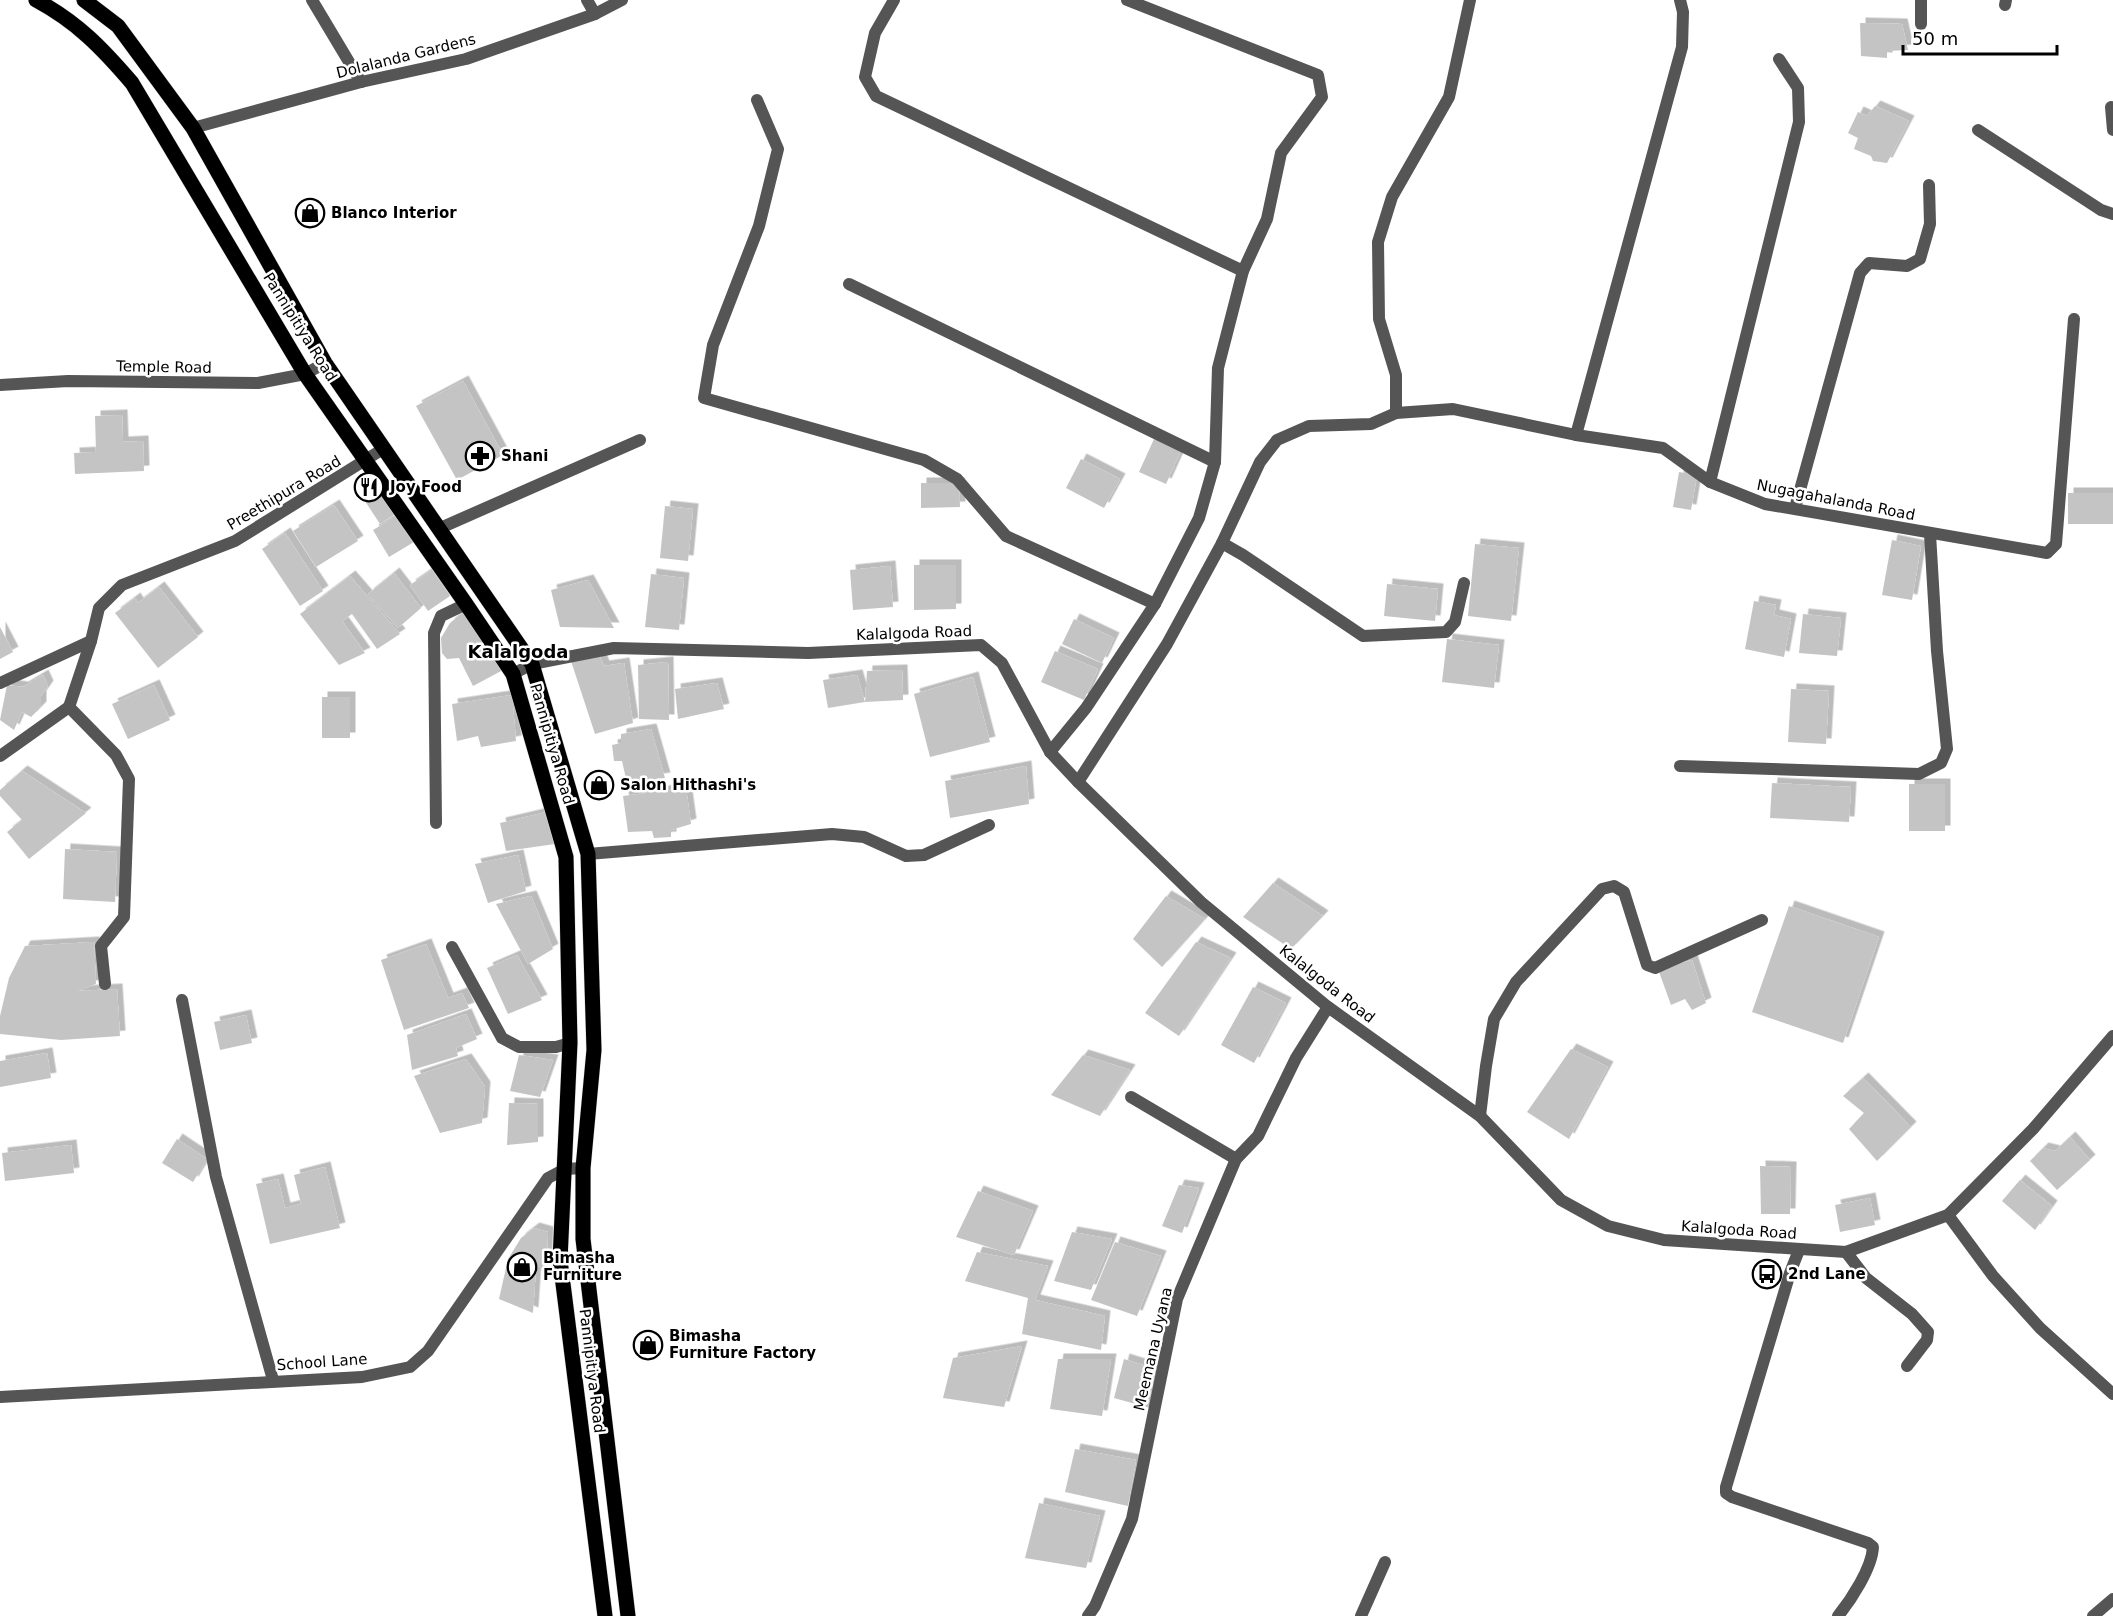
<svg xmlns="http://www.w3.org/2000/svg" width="2113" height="1616" font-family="'DejaVu Sans',sans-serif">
<defs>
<filter id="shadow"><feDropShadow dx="5.5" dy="-5.5" stdDeviation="0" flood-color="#0004"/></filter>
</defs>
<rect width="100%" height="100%" fill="#fff"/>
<g fill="#c4c4c4" filter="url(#shadow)">
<path d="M1860,23l42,1 6,26 -21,1v7l-26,-2z"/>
<path d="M1875,106l34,15 -22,42 -14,-2 -2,-5 -17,-7 4,-11 -10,-5 10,-21 9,4z"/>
<path d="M463,381l40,74 -46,25 -41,-74z"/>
<path d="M122,415l1,27 20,-1 1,30 -69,3 -1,-21 22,-1 -1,-36z"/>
<path d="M1154,439l27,12 -15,33 -27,-12z"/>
<path d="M1081,459l39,20 -16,29 -38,-20z"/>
<path d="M1679,472l18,3 -6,35 -18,-3z"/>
<path d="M376,481l21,32 -17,11 -21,-32z"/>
<path d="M921,483h38l1,24 -39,1z"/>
<rect x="2068" y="493" width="45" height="31"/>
<path d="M334,505l24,36 -42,26 -23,-36z"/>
<path d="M665,506l28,3 -5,52 -28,-3z"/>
<path d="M398,515l16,27 -25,15 -16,-27z"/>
<path d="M285,533l38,58 -23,15 -38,-57z"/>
<path d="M1892,540l29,6 -9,54 -30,-5z"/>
<path d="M1475,544l44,4 -8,73 -43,-5z"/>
<path d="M914,565h42v44l-42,1z"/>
<path d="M890,566l3,41 -40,3 -3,-40z"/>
<path d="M432,570l18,26 -22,15 -18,-26z"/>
<path d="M394,573l27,35 -23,20 -30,-34z"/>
<path d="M651,574l33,4 -5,52 -34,-3z"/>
<path d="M350,576l50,58 -23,15 -25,-35 -10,7 23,32 -26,12 -39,-51z"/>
<path d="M588,580l26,48 -54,-1 -9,-37z"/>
<path d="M1387,584l51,5 -3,32 -51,-5z"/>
<path d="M159,587l39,50 -40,31 -43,-55 20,-15 3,5z"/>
<path d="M1754,601l22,4 -2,10 17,4 -7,38 -39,-8z"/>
<path d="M464,612l39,58 -30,16 -14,-28 -12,1 -5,-6 -1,-15 9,-15z"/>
<path d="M1803,614l38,4 -4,38 -38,-3z"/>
<path d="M1074,619l40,19 -12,25 -40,-19z"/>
<path d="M0,627l13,25 -13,7z"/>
<path d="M1447,639l52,6 -5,43 -52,-6z"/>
<path d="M1055,651l43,18 -14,31 -43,-18z"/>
<path d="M600,657l4,9 20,-3 9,60 -38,11 -25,-76z"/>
<path d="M668,662l1,58 -30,-1 -1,-54z"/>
<path d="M902,670l1,30 -38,2 -37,6 -5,-28 34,-5 8,27 2,-31z"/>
<path d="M43,675l5,11 -7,10v11l-10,10 -9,-5 -8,18 -14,-10 7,-35 16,2z"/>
<path d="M973,677l17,65 -60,15 -16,-63z"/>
<path d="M717,683l7,26 -46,10 -3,-30z"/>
<path d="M154,685l16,35 -42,19 -16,-35z"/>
<path d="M1791,689l38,2 -3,53 -38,-2z"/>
<path d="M512,695l4,46 -35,6 -3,-11 -21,5 -5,-37z"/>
<rect x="322" y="697" width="28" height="41"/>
<path d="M651,729l14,49 -38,5 -5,-22h-8l-2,-16 9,-2v-9z"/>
<path d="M1026,766l3,38 -79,14 -5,-37z"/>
<path d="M22,771l64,42 -57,46 -22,-27 15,-12 -22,-24v-6z"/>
<path d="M1772,783l79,4 -2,35 -79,-4z"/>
<rect x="1909" y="784" width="36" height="47"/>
<path d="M686,788l5,36 -20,6v7l-17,1 -2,-7 -24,1 -5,-36z"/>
<path d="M547,812l8,32 -49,7 -6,-28z"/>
<path d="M65,849l52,3 -2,50 -52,-3z"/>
<path d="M518,855l8,36 -38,12 -13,-39z"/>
<path d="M1273,883l50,33 -32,33 -48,-32z"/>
<path d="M531,896l22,53 -25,15 -32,-60z"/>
<path d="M1166,896l39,23 -43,48 -29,-28z"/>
<path d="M1789,906l90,31 -36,106 -91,-31z"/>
<path d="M94,942l2,42 -18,7 39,-2 3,47 -59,4 -61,-6v-18l9,-38 16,-32z"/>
<path d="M1196,942l35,16 -52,78 -34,-23z"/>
<path d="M426,944l22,54 14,-5 7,15 -65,22 -23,-70z"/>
<path d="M517,955l25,45 -34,14 -21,-46z"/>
<path d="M1692,960l14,43 -14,7 -7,-11 -14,6 -13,-36z"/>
<path d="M1253,987l33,16 -32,60 -33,-18z"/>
<path d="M466,1014l11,25 -21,9 2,8 -46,14 -5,-35z"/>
<path d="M246,1015l6,28 -32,7 -6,-28z"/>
<path d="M1571,1049l37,18 -39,72 -42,-27z"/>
<path d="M47,1053l4,25 -51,9v-26z"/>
<path d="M519,1055l34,5 -13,37 -30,-6z"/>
<path d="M1083,1055l47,15 -30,46 -49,-21z"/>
<path d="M466,1059l19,28 -3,36 -42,10 -26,-57z"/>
<path d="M1863,1078l48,49 -34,34 -28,-32 15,-16 -21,-17z"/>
<path d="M509,1103l29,1v38l-31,3z"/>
<path d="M2070,1137l20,23 -33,30 -27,-29 13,-13 12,3z"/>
<path d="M177,1139l30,20 -14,23 -31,-19z"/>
<path d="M71,1145l3,28 -69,8 -3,-28z"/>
<path d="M1760,1166l31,1 -1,47h-29z"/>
<path d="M325,1167l15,61 -70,16 -14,-60 22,-5 7,29 16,-4 -7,-29z"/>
<path d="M2020,1180l32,26 -17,24 -33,-29z"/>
<path d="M1179,1185l20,3 -17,45 -20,-7z"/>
<path d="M978,1191l55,20 -19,44 -58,-18z"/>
<path d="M1870,1198l5,27 -35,7 -5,-27z"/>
<path d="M534,1228l14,4 -2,36h-10l-3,45 -34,-14 9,-40 13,-21z"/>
<path d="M1072,1232l40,7 -21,51 -37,-9z"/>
<path d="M1115,1242l46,14 -24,60 -46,-16z"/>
<path d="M977,1252l71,14 -13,34 70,16 -4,34 -79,-16 6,-36 -63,-17z"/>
<path d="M1022,1346l-18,61 -61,-9 10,-40z"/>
<path d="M1058,1359h53l-9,57 -52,-7z"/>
<path d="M1124,1359l35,11 -9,38 -36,-10z"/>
<path d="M1075,1449l61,11 -8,46 -63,-14z"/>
<path d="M1039,1503l61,13 -14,52 -61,-10z"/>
</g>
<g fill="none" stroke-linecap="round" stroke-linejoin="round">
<g stroke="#dbdbdb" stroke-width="16">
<g id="primary">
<path d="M36,0c41,22 66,48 96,83l173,291 161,230 47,70 53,183 4,186 -10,217 45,356"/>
<path d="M84,0l34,26 75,102 132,235 207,301 56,190 6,196 -11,118v71l45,377"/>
</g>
</g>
<g stroke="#555" stroke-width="12">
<path d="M312,0l49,82"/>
<path d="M587,0l8,14"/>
<path d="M894,0l-19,33 -10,44 11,19 367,175"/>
<path d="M1921,0v24"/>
<path d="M2005,5l1,-5"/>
<path d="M757,100l21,49 -19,77 -46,119 -9,53 220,62 33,19 49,57 149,68"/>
<path d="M2111,107l2,23"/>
<path d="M193,128l168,-46 105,-23 129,-45 27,-14"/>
<path d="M1978,130l123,80 12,4"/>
<path d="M849,284l366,178"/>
<path d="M0,385l68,-4 190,2 47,-9 20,-11"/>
<path d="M1396,413l57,-4 123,26 87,13 47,34 55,22 282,49 9,-9 18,-225"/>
<path d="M1576,435l106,-388 1,-35 -3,-12"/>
<path d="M1710,482l89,-360 -1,-34 -19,-29"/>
<path d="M1795,508l65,-235 9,-10 38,3 13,-7 10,-35 -1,-39"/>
<path d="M438,529l202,-89"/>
<path d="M1222,543l21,12 120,81 83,-4 9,-10 9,-39"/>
<path d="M0,683l91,-42"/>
<path d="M69,707l22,-66 8,-33 23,-23 113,-44 148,-92"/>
<path d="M69,707l47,48 13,24 -5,138 -23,29 4,38"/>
<path d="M1050,752l36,-44 69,-104 44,-86 16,-56 3,-94 25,-97 24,-52 14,-66 41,-56 -4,-22 -191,-75"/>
<path d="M0,756l69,-49"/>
<path d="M1680,766l239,8 22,-11 6,-14 -10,-98 -7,-117"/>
<path d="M1078,782l89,-138 55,-101 38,-81 17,-22 32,-14 62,-2 25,-11v-38l-17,-56 -1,-77 14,-45 57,-100 21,-97"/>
<path d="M436,823l-2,-190 7,-17 25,-12"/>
<path d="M588,854l244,-20 32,3 42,19 18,-1 65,-30"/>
<path d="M452,947l50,91 17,9h37l14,-4"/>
<path d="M182,1000l34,177 57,203"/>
<path d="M1131,1097l105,62"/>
<path d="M1480,1116l6,-50 8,-47 22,-37 86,-93 12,-3 10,6 23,73 8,3 107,-48"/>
<path d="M1948,1215l45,61 47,52 73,66"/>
<path d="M1799,1250l-9,23 -64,214v6l6,4 136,46 5,4c-1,21 -22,53 -35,69"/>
<path d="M1846,1252l20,26 46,36 16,18 -1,8 -20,26"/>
<path d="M0,1397l362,-20 48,-10 18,-16 120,-173 17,-9 18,-1"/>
<path d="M1088,1616l7,-10 37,-87 45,-220 59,-140 22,-23 38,-78 32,-51"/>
<path d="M1361,1616l24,-54"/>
<path d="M2093,1616l20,-17"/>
</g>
<path stroke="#555" stroke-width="12" d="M513,674l19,-10 82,-16 194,5 173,-8 21,18 48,89 28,30 123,120 127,105 152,109 81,84 47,26 56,14 182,12 102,-37 85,-86 80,-93"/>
<use href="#primary" stroke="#000" stroke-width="15"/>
</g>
<defs>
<g id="shop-ring" transform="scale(1.5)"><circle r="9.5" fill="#fff" stroke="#000" stroke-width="1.5"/><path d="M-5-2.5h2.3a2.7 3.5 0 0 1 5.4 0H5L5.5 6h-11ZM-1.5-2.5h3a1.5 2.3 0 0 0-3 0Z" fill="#000"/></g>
<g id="pharmacy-ring" transform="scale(1.5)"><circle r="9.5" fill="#fff" stroke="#000" stroke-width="1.5"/><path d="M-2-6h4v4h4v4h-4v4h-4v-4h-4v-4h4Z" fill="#000"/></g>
<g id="restaurant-ring" transform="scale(1.5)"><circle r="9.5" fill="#fff" stroke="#000" stroke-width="1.5"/><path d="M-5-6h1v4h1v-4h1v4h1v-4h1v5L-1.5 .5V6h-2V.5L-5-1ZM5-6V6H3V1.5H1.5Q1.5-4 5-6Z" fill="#000"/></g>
<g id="bus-ring" transform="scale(1.5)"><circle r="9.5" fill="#fff" stroke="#000" stroke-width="1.5"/><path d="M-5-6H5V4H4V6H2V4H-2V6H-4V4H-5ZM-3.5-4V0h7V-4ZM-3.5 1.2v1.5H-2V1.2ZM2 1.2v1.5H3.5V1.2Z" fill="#000"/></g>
</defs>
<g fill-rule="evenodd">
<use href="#shop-ring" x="310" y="213"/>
<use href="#pharmacy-ring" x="480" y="456"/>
<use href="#restaurant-ring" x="369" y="487"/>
<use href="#shop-ring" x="599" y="785"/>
<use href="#shop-ring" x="522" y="1267"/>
<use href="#bus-ring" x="1767" y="1274"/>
<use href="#shop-ring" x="648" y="1345"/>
</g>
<g text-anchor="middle" stroke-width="5" stroke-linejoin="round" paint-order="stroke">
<g font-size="15" fill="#000" stroke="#fff">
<text transform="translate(406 56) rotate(-14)" y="5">Dolalanda Gardens</text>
<text transform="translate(300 327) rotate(58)" y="5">Pannipitiya Road</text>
<text transform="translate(164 367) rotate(1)" y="5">Temple Road</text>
<text transform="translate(284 493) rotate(-31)" y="5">Preethipura Road</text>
<text transform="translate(1836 500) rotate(11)" y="5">Nugagahalanda Road</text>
<text transform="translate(914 633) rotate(-2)" y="5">Kalalgoda Road</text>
<text transform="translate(552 744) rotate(74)" y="5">Pannipitiya Road</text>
<text transform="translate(1327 984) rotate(38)" y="5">Kalalgoda Road</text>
<text transform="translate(1739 1230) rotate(4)" y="5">Kalalgoda Road</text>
<text transform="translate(1153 1349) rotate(-77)" y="5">Meemana Uyana</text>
<text transform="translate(322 1362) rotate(-4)" y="5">School Lane</text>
<text transform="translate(592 1371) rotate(83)" y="5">Pannipitiya Road</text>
</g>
<g font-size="15" font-weight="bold" fill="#000" stroke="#fff" text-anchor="start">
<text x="331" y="218">Blanco Interior</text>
<text x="501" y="461">Shani</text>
<text x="390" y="492">Joy Food</text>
<text x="620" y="790">Salon Hithashi's</text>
<text x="543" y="1263">Bimasha<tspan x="543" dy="17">Furniture</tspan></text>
<text x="1788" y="1279">2nd Lane</text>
<text x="669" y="1341">Bimasha<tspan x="669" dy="17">Furniture Factory</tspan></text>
</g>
<g font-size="18" font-weight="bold" fill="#000" stroke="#fff">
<text x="518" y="658">Kalalgoda</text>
</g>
</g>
<path d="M1903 45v9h154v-9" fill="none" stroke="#000000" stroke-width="3"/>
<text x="1912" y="45" font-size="18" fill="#000000" stroke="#ffffff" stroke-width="4.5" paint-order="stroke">50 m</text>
</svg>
